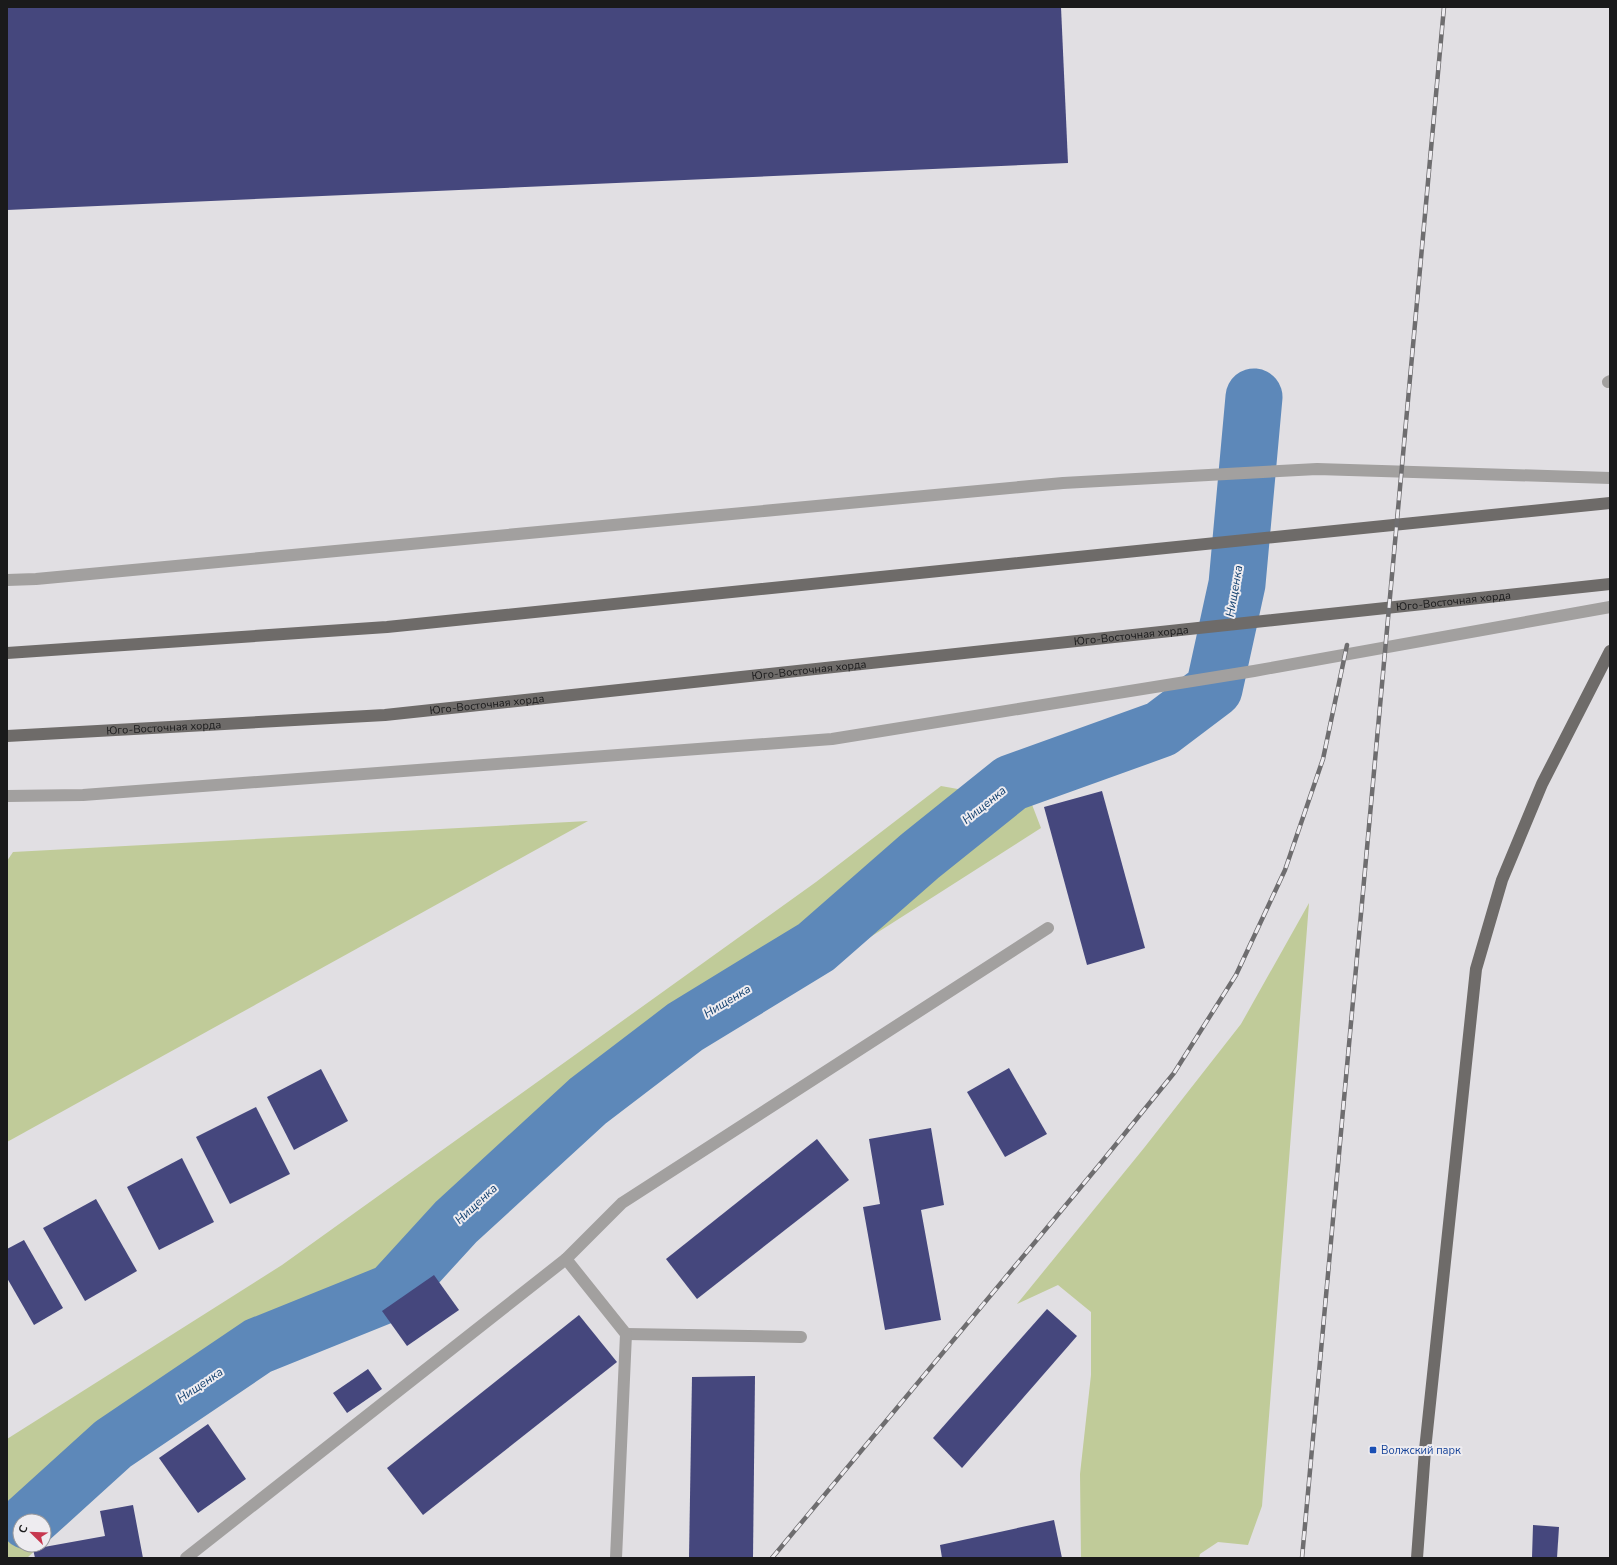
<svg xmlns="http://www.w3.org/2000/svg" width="1617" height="1565" font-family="'Nunito Sans',sans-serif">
<rect width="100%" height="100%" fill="#e1dfe3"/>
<g fill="#c0cb99">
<path d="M941,786l90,16 10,26 -368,235 -552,407 -77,72v-21h-24v24h21l-14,13h-20v-119l275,-174 534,-383z"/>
<path d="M588,821l-581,321v-281l6,-9z"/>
<path d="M1309,903l-47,603 -14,39 -30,-3 -18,12 -1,4h-118l-1,-84 11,-99v-63l-33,-27 -41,19 127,-156 97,-124z"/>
</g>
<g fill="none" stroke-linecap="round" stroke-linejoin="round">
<path stroke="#5d88b9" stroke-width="57" d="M28,1521l85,-77 145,-98 134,-54 64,-70 132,-121 97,-74 131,-80 104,-91 91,-73 150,-54 53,-40 23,-105 17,-187"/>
</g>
<g fill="#45477d">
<path d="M7,7h1054l7,156 -1061,47z"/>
<path d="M1102,791l43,157 -58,17 -43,-158z"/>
<path d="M1009,1068l38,66 -42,23 -38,-65z"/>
<path d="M321,1069l27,52 -54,29 -27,-53z"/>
<path d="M256,1107l34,67 -60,30 -34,-67z"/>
<path d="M931,1128l13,77 -23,5 20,110 -56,10 -22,-123 17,-3 -11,-65z"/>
<path d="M817,1139l32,41 -152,119 -31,-40z"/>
<path d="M182,1158l32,64 -55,28 -32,-63z"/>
<path d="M96,1199l41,72 -52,30 -42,-73z"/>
<path d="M24,1240l39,68 -29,17 -27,-47v-29z"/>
<path d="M434,1275l25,35 -52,36 -25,-35z"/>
<path d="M1047,1309l30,27 -115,132 -29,-30z"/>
<path d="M579,1315l38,47 -194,153 -36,-47z"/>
<path d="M368,1369l14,20 -35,24 -14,-20z"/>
<path d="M755,1376l-2,182h-64l3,-181z"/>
<path d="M208,1424l38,55 -48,34 -39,-55z"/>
<path d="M133,1505l10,53h-108l-2,-9 72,-13 -5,-25z"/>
<path d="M1054,1520l8,38h-120l-2,-13z"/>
<path d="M1533,1525l26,2 -2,31h-25z"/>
</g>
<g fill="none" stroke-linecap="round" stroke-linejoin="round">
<g stroke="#a2a09f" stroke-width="12">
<path d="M1608,382l2,-1"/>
<path d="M7,580l29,-1 1027,-96 254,-14 293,9"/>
<path d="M7,796l76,-1 749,-56 422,-68 356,-64"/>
<path d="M566,1259l56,-56 426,-275"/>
<path d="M626,1334l175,3"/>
<path d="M186,1558l380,-299 60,75 -10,224"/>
</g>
<g stroke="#6e6b69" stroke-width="12">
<path d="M7,653l380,-26 1223,-124"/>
<path id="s1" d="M7,736l378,-21 1225,-131"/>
<path d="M1417,1558l8,-108 51,-481 26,-89 40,-96 68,-133"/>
</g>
<g stroke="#6e6d6f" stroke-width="4.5">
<g id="rail">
<path d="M772,1558l328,-394 74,-91 62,-98 49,-105 38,-111 24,-114"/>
<path d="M1302,1558l142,-1551"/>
</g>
</g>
<use href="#rail" stroke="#eeecf0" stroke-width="3" stroke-dasharray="9" stroke-linecap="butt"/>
</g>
<rect fill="#1a4fb4" stroke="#eeecf0" stroke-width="1.5" x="1369" y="1446" width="8" height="8" rx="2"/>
<g text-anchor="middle" stroke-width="4" stroke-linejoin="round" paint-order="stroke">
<g font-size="11" fill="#1a1a1b" stroke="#eeecf0">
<text dy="4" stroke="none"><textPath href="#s1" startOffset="1453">Юго-Восточная хорда</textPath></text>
<text dy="4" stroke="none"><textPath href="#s1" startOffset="1129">Юго-Восточная хорда</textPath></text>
<text dy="4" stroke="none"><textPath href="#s1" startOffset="805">Юго-Восточная хорда</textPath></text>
<text dy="4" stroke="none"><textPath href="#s1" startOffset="481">Юго-Восточная хорда</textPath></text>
<text dy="4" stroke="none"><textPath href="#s1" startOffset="157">Юго-Восточная хорда</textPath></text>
</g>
<g font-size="11" fill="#164399" stroke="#eeecf0" text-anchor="start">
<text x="1381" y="1454">Волжский парк</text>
</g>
<g font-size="12" font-style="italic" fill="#113f6e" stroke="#eeecf0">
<text transform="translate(1234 591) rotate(-80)" y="4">Нищенка</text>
<text transform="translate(984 805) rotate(-39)" y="4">Нищенка</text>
<text transform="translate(727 1001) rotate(-31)" y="4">Нищенка</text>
<text transform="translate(476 1204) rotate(-43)" y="4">Нищенка</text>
<text transform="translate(200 1385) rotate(-34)" y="4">Нищенка</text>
</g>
</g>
<rect width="1617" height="1565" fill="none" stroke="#1a1a1b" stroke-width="16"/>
<g transform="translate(32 1533) rotate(293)"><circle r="19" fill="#eeecf0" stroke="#99989b"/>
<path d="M0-3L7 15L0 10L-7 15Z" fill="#c7374f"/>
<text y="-6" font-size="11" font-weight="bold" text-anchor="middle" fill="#1a1a1b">С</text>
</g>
</svg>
